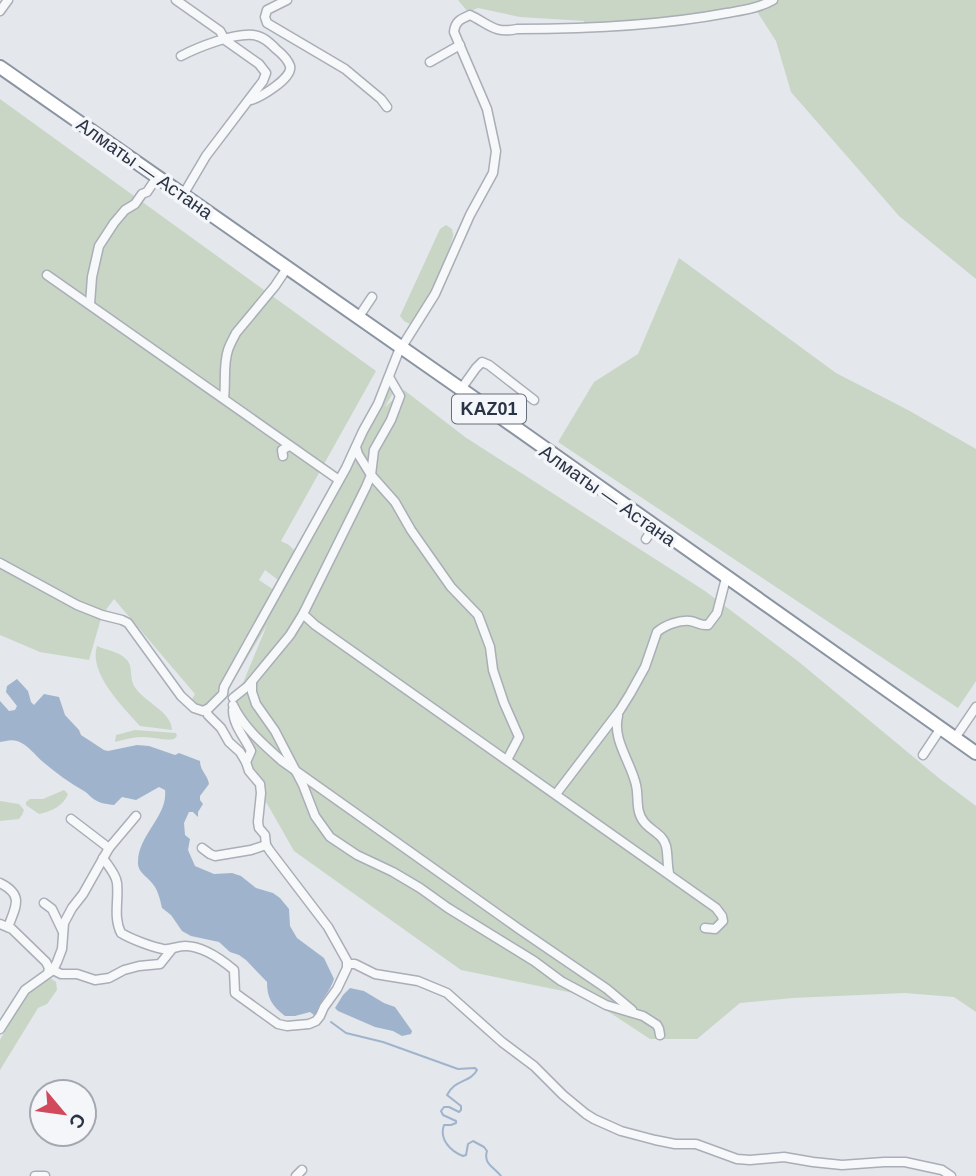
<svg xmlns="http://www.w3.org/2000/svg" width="976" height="1176" font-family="Arial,sans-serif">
<rect width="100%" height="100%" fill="#e4e7ec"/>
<g fill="#c9d6c5">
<path d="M458,0h518v279l-77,-63 -108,-124 -15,-51 -20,-31 -172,17v-6l-64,-4 -42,-9 -10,4z"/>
<path d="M0,99l376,272 -95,170 8,4 6,6 -17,29 -13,-10 -6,10 15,10 -58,104 -11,14 -15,-5 5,-9 -81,-95 -12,16 -13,45 -49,-8 -40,-17z"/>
<path d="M446,225l6,4c1,5 2,5 0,11 -3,14 -31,76 -42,84l-6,-3 -4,-5 40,-87z"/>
<path d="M679,258l157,115 72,37 68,39v232l-18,27 -400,-266 36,-60 44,-28z"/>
<path d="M387,379l7,12 -9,16 19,-17 61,47 240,154 94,71 141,117 36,27v206l-22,-15 -49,-4 -112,5 -53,5 -43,36h-47l-67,-44 -122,-25 -167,-119 -33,-58 -28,-86 34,-82 -39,65 -2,1 52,-97h3l58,-114z"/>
<path d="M97,646c11,5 22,5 30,14 7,8 1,20 10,30 10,13 35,23 35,40l-32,-4c-16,-18 -52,-53 -43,-80z"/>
<path d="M135,730l41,3 1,3 -3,3c-10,2 -19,-2 -30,-2 -10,0 -19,2 -29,5l1,-7z"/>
<path d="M64,790l4,4c-4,11 -17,18 -29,20l-13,-9v-3l4,-3h13z"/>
<path d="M0,801l19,3 5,6 -2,5 -3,4 -19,2z"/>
<path d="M50,978l6,4 1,8 -10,14 -9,4 -38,62v-30l27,-47 17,-14z"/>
</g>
<g fill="#9fb4cc">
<path d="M17,679l11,12 3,11 3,3 10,-11 15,3 6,18 14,15 2,5 23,15 4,1 29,-6 12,1 26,9 4,-2 21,8c0,10 8,14 9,23l-9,12v4l3,4 -5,8v5l-5,-5h-4l-5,11 1,12 5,4 -2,11 7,16 19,8 18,-1 9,3 15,12 17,5 7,5 9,11 1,17 7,12 27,20 10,21c-4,13 -15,22 -18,36h-2l-4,-3 -15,4h-10c-13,-10 -18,-18 -18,-34l-21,-22 -7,-5 -9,-3 -11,-10 -28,-6 -9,-5 -11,-16 -9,-7c-2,-9 -4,-18 -10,-25 -6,-8 -15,-11 -14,-22 1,-27 30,-45 27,-71l-6,-3 -23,13 -14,-3 -8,8c-6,-1 -12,-1 -17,-4 -5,-2 -8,-7 -13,-10 -14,-8 -28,-18 -41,-29 -8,-7 -16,-18 -26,-21 -6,-2 -11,0 -17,1v-41l9,10 6,-1 2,-4 -11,-14 1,-6z"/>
<path d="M350,988l14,3 20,12 11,4 17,24 -1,3 -9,2 -9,-5 -18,-4 -37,-16 -3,-3 8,-13z"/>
</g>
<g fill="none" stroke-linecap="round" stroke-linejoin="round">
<path stroke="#9fb4cc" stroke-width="2" d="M331,1022l15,11 37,9 75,27 17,-1 2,2c-7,13 -22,9 -30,25l14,11v4l-2,2 -10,-5h-5l-3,4 2,4 13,6v2l-5,2h-7c-5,14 6,26 19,31l3,-1 2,-11 5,-3 11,6 3,4c-4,13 7,16 14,25"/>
<g stroke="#a9aeb7" stroke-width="11">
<g id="minor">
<path d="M176,0l44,31 5,9 34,24 7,9 -3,8 -57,75 -23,39"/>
<path d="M287,0l-20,10 -2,7 2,6 78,46 36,30 6,8"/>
<path d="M0,11l8,-11"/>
<path d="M181,56c17,-9 53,-23 72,-21 10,1 17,8 23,14 5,4 12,11 14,17 3,12 -29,31 -39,34"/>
<path d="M430,62l30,-17"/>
<path d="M47,275l292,205"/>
<path d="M90,304l2,-27 7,-31 15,-23 11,-13 10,-6 7,-10 5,-2 10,-15"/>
<path d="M358,318l14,-21"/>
<path d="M461,389l15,-21 6,-6 7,3 45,35"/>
<path d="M224,398c2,-16 -1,-33 4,-48 2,-6 5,-11 8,-17l39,-47 12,-18"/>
<path d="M356,447l2,7 13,21 24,27 16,28 40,57 27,28 12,32 3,23 11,33 15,34 -12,23"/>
<path d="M283,456l-1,-6 7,-4"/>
<path d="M646,539l8,-12"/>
<path d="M0,563l77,42 25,10 20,5 6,3 53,73 13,12 9,3 6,-3 14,-14 1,-7 122,-219 17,-37 15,-27 20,-51 37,-59 35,-79 23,-42 3,-22 -9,-42 -33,-77c1,-11 7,-13 16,-17 19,9 24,19 47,14 70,0 141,-3 210,-16 16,-3 32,-5 46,-13"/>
<path d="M303,614l12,11 401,283 6,8 1,5 -8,8 -10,-1"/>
<path d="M252,682v10l4,12 19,27 28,54 12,31 15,21 27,18 36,17 27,16 28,20 86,53 27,20 45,24 37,11 14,9 2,4 1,6"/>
<path d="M233,698l15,-12 42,-51 13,-21 63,-127 5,-12 3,-25 17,-30 9,-24 -11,-19"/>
<path d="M233,705c10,22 31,40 49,56l237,168 88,60 25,21"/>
<path d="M233,710c0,15 12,28 18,41l-5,11"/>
<path d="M618,716c-6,24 13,46 18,69 3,12 -1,26 8,37 7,9 19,12 22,24 2,8 1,17 3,27"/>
<path d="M955,738l21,-31"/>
<path d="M923,755l18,-27"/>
<path d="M556,794l64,-84 10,-16 15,-27 12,-35c8,-7 22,-12 33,-11 7,1 11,5 18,4l9,-12 9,-35"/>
<path d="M71,819l38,29"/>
<path d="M202,848l8,6 5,2 36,-6 15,-5"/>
<path d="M103,858c5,8 13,16 14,25 2,17 -4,34 4,50 10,6 31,14 42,16 8,1 14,-3 22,-3 17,0 36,13 49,24l1,23 43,31 9,2 22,-2 7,-3 4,-5 4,-9 13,-18 10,-21v-7l-19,-34 -58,-76 -4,-6 -1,-10 -6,-7 -1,-6 3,-29 -1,-9 -11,-13 -3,-9 -6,-10 -11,-10 -8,-14 -13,-13 -2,-5"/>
<path d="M0,883c24,12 16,23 8,44"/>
<path d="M44,903l8,6 11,23"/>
<path d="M0,924l12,5 34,33 3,6 -1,5"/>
<path d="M348,964h7l20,10 43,7 29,12 55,49 32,24 29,29 23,19 8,5 27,12 34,9 20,4h21l41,15 13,1 34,-3 29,5 29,3 42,-3h21l37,8 9,6"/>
<path d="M53,970l8,4h16l18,6 14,-2 15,-8 15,-4 21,-2 12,-15"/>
<path d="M0,1029l25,-39 28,-20 4,-8 5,-13 2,-26 8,-15 11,-14 26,-46 27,-32"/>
<path d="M35,1176h10"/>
<path d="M296,1176l6,-6"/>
</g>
</g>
<g stroke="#8b94a3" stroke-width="16">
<path id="highway" d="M0,67l461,322 515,364"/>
</g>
<use href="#minor" stroke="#f7f8fa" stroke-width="8"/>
<use href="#highway" stroke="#fff" stroke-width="12"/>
</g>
<g text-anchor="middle" stroke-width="7" stroke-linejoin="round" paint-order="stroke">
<rect fill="#f4f6f9" stroke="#676e7b" stroke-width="2" x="452" y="394.5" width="74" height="29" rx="5"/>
<g font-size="18" font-weight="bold" fill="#2b3445">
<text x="489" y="415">KАZ01</text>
</g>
<g font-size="19" fill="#2b3445" stroke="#f4f6f9">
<text transform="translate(145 168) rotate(35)" y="7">Алматы — Астана</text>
<text transform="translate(608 495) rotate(35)" y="7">Алматы — Астана</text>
</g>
</g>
<g transform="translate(63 1113) rotate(119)"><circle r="33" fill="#f4f6f9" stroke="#a4a8b1" stroke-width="2"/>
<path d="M0-5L12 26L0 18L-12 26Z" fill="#d1495b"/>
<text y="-10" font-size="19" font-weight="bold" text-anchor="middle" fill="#2b3445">С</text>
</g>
</svg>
